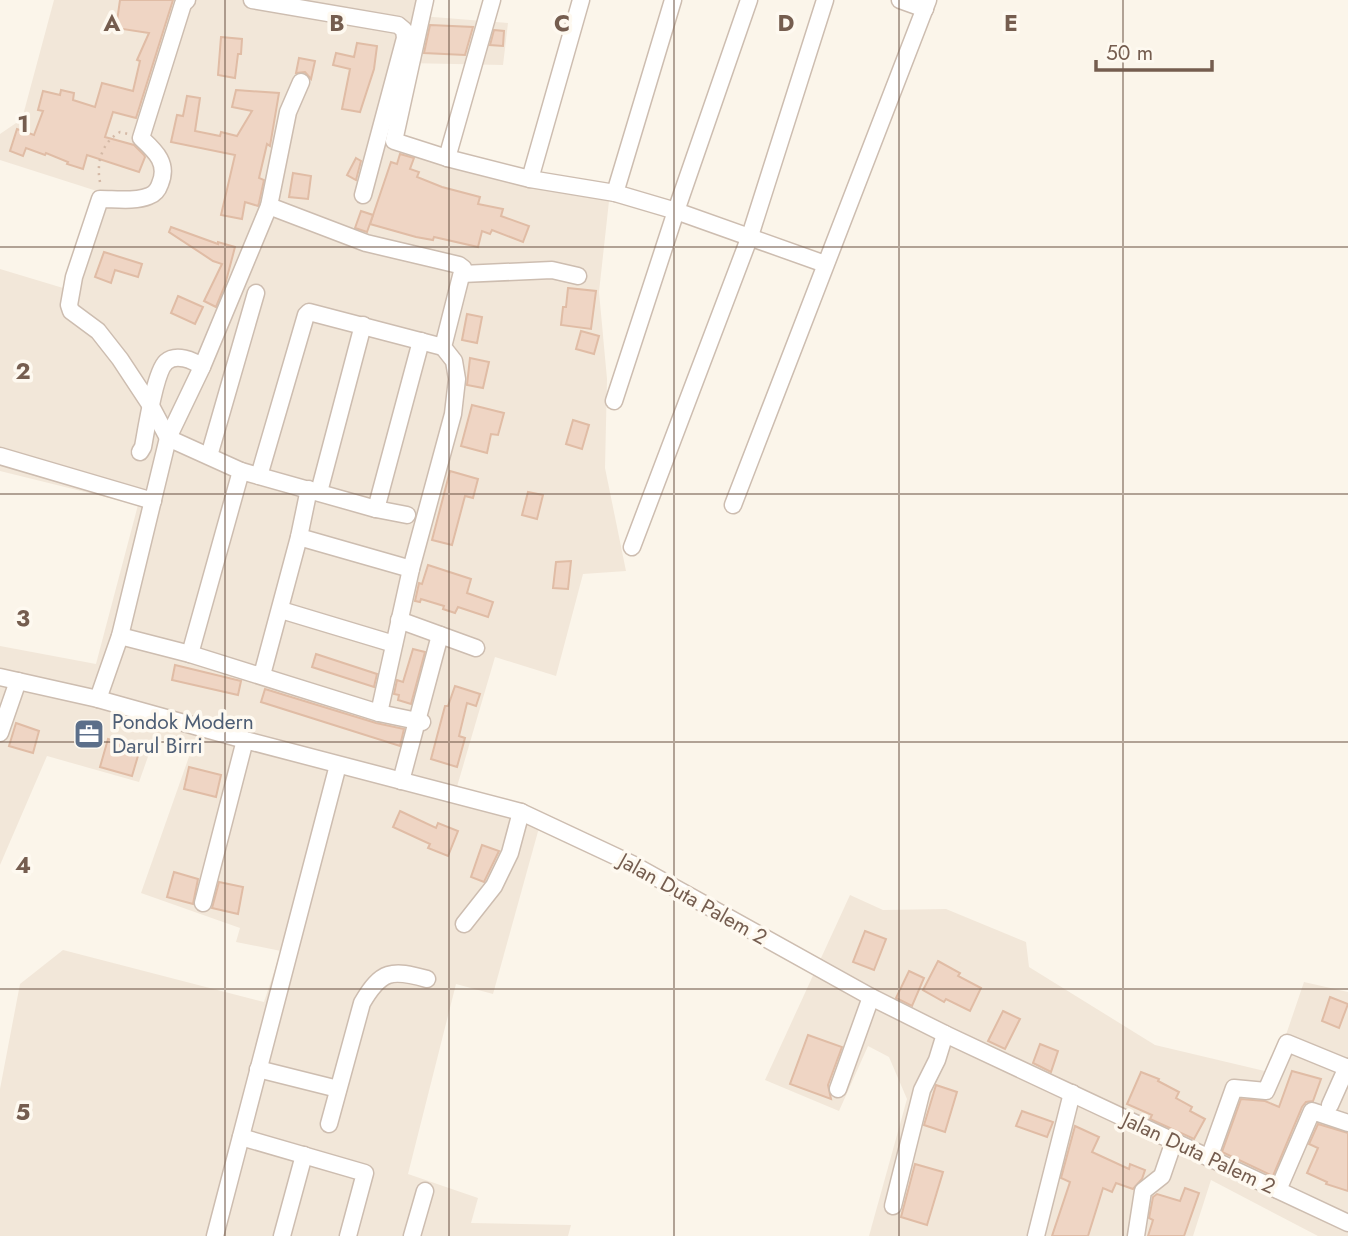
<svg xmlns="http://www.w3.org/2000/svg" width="1348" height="1236" font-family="Jost,sans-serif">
<rect width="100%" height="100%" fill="#fbf5ea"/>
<g fill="#f2e7d9">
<path d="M54,0h367v16l87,7 -5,42 -97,-2 -13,76 222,54 -6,8 -10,91 8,87 -2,89 21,103 -43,3 -27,102 -61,-19 -39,133 86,27 -49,177 -37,-10 -48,190 70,24 -7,25 100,2 -3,11h-568v-147l20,-105 43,-34 201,52 17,-51 -45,-9 4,-14 -99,-35 50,-142 -36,-14 -16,45 -92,-26 -47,109v-219l96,18 42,-159 -138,-34v-202l73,22 30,-98 -103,-33v-26l22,-15z"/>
<path d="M850,895l33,15 63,-1 80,33 3,25 126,78 118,28 31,-91 44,10v244h-30l-107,-56 -18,56h-324l38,-137 -18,-42 -21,-11 -29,65 -74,-31z"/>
</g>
<g fill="#efd5c4" stroke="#e0bca5" stroke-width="2">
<path d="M120,0h53l-37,118 -23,-6 -8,25 29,8 10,10 1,2 -6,15 -52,-17 -4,14 -16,-5 1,-2 -22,-9 -1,2 -19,-7 -3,8 -13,-5 7,-22 17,6 9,-24 -5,-1 5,-19 17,4 1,-5 13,3 -1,7 22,7 7,-24 31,8 7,-30 -3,-1 12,-27 -33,-5z"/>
<path d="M430,25l43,2 -8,28 -41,-2z"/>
<path d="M494,30l10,1 -1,15 -13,-1z"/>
<path d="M221,37l21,2 -1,15h-3l-3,24 -17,-3z"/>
<path d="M357,43l20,3 -3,23 -14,43 -18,-3 8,-40 -17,-4 3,-12 18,4z"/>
<path d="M299,58l16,3 -4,18 -6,-7 -9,1z"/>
<path d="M236,90l43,3 -9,53 -3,-2 -8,34 5,2 -5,23 -1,3 -13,-4 -3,17 -21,-4 14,-60 -64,-13 6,-27 6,1 4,-20 13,2 -5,33 25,5 1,-4 16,4 15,-25 -20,-4z"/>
<path d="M400,154l14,4 -4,11 9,3 -2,5 25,10 38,10 -2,7 25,5 -2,7 28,10 -6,16 -31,-12 -2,4 -8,-3 -4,16 -44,-10 -1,3 -17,-3 -46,-13 21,-62 6,2z"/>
<path d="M356,158l5,3 -5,19 -9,-5z"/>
<path d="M293,173l18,3 -3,23 -19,-2z"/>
<path d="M361,211l12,4 -6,17 -12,-4z"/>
<path d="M171,227l47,17v-2l17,5 -10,38 -9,22 -12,-6 18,-37 -9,-3 -44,-29z"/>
<path d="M104,252l38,12 -4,13 -23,-7 -4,13 -16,-6z"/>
<path d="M568,288l28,3 -5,38 -30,-4 2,-18h3z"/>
<path d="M178,296l25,11 -8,17 -24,-11z"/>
<path d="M467,314l15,3 -5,26 -15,-3z"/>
<path d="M581,331l18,5 -5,18 -18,-5z"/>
<path d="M470,358l19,4 -6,26 -16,-3z"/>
<path d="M472,405l32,8 -6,22 -7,-1 -4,19 -26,-7z"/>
<path d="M573,420l16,5 -7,24 -16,-5z"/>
<path d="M450,471l28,8 -5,19 -8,-2 -13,49 -20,-5z"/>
<path d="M528,492l15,3 -6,24 -15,-4z"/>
<path d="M571,561l-3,28 -15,-1 3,-26z"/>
<path d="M428,565l43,14 -4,14 26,9 -5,15 -30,-10 -3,6 -12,-4 1,-3 -23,-7 -1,3 -5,-1 4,-18 3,1z"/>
<path d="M413,649l12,3 -14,52 -13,-4 1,-5 -5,-1 3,-14 6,2z"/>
<path d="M316,654l61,20 -3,13 -62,-20z"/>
<path d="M175,665l66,16 -3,14 -66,-15z"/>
<path d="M455,686l25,8 -4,12 -9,-3 -8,33 6,2 -8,29 -26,-8 14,-53h3z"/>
<path d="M265,689l111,34 28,6 -4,17 -139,-44z"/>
<path d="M16,723l23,8 -6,22 -24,-7z"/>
<path d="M108,739l32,10 -8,27 -32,-9z"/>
<path d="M189,767l32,8 -5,22 -32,-8z"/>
<path d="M400,811l36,17 2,-5 20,8 -10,25 -20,-8 2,-4 -37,-17z"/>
<path d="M482,845l17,6 -15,31 -13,-5z"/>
<path d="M174,872l24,7 -5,25 -26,-7z"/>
<path d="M219,882l24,5 -5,27 -26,-6z"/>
<path d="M865,931l21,8 -12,31 -21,-8z"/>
<path d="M938,961l22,12 -2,3 23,12 -11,23 -24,-12 -2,3 -21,-12z"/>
<path d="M909,971l15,7 -12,28 -16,-8z"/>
<path d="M1330,997l18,7 -9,24 -17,-7z"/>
<path d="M1003,1011l17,8 -15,30 -17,-8z"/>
<path d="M808,1035l34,12 -14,38 3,14 -41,-15z"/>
<path d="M1040,1044l18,7 -7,21 -18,-9z"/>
<path d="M1292,1071l29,8 -8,22 -7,1 -4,5 -29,69 -51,-24 19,-53 24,2 14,6z"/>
<path d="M1141,1072l18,7 -1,2 21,11 -3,6 16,9 -2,4 15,8 -11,20 -44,-20 2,-4 -25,-11z"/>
<path d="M936,1085l21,7 -12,40 -21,-7z"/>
<path d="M1022,1111l31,11 -6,15 -31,-11z"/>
<path d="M1318,1124l30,9v58l-22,-7 1,-2 -20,-9 11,-25 -9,-4z"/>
<path d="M1075,1126l24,11 -7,15 37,17 1,-5 15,6 -3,9 -9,10 -17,-6 -4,9 -9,-4 -15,48h-36l18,-54 -9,-4z"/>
<path d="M915,1164l28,8 -16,53 -26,-8z"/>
<path d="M1185,1188l14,5 -15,43h-36l5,-16 -4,-2 4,-21 4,-3 23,7z"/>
</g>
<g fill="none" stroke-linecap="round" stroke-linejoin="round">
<g stroke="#cdbdb0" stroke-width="19">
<g id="minor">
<path d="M187,0l-4,4 -42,134c14,13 28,25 19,46 -2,6 -5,10 -11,12 -14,6 -34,3 -49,3l-26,78 -5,28 2,6 27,20 22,28 31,47 17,32 73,33 135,38 31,6"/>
<path d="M252,0l146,25 6,5 1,8 -42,157"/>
<path d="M425,0l-31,141 53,17 83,21 85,14 61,18 149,53"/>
<path d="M900,0l25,9"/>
<path d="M447,158l45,-158"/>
<path d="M530,179l51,-179"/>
<path d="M615,193l58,-193"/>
<path d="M269,206l97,37 93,22 4,3 -20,79 11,14 3,18 -4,35 -42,155 -32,144"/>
<path d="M462,274l90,-4 26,6"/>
<path d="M614,401l62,-190 73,-211"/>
<path d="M140,452l3,-5c3,-16 12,-75 23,-85 10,-9 27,-2 36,5"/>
<path d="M0,456l153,45"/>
<path d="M209,456l47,-163"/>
<path d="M259,476l47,-161 3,-3 134,35"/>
<path d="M319,492l44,-167"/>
<path d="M733,505l195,-505"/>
<path d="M376,509l45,-168"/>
<path d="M299,537l112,32"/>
<path d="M632,547l118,-311 75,-236"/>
<path d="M281,610l113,34"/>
<path d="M399,620l77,28"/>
<path d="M120,636l70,18 189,59 43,9"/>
<path d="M190,654l51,-183"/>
<path d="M262,675l37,-138 10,-48"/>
<path d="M0,677l98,22 147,41 276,72 111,52 239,133 74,37 403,189"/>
<path d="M98,699l22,-63 48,-198 34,-71 67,-161 19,-94 13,-30"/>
<path d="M0,733l18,-52"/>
<path d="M401,781l39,-146"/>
<path d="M203,903l42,-163"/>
<path d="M464,924l30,-38 16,-33 11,-41"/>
<path d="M258,1069l80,20"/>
<path d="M838,1089l33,-92"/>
<path d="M1330,1105l17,-38"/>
<path d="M329,1124l33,-121c19,-33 30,-34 65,-24"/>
<path d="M241,1137l124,36 -17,63"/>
<path d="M1209,1158l25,-70 32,3 21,-48 61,25"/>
<path d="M1278,1190l34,-79 36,12"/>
<path d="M893,1206l29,-116 15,-30 8,-26"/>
<path d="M215,1236l123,-471"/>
<path d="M282,1236l22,-81"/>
<path d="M412,1236l13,-45"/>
<path d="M1036,1236l36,-143"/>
<path d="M1136,1236l7,-45 19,-15 12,-35"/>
</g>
</g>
<path stroke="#d4b9a6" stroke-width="2.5" stroke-dasharray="2 5" stroke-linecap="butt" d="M100,182c-4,-19 2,-40 20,-50l8,2"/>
<use href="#minor" stroke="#fff" stroke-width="16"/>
</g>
<path fill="none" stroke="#755d4f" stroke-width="2" stroke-opacity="0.55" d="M225,0v1236M449,0v1236M674,0v1236M899,0v1236M1123,0v1236M0,247h1348M0,494h1348M0,742h1348M0,989h1348"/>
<defs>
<g id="office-square" transform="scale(1.575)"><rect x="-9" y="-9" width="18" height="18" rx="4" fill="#5c6f8a" stroke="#fef9f0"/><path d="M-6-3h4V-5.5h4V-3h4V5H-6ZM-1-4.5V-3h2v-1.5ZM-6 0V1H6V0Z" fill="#fff"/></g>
</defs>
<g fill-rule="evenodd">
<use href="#office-square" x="89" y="734"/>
</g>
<g text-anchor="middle" stroke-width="7" stroke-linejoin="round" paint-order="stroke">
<g font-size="21" fill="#4e5e75" stroke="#fef9f0" text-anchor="start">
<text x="112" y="729">Pondok Modern<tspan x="112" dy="24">Darul Birri</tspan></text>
</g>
<g font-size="21" fill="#755d4f" stroke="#fef9f0">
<text transform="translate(693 899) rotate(29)" y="7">Jalan Duta Palem 2</text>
<text transform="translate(1199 1153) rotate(25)" y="7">Jalan Duta Palem 2</text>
</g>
</g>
<g font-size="23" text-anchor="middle" font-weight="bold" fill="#755d4f" stroke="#fef9f0" stroke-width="7" stroke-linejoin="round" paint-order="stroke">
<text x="112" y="31">A</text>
<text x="337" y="31">B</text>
<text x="562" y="31">C</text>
<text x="786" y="31">D</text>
<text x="1011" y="31">E</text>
<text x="23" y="132">1</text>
<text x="23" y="379">2</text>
<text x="23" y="626">3</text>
<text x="23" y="873">4</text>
<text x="23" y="1120">5</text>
</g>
<path d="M1096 60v10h116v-10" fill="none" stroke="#755d4f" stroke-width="3.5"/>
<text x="1106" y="60" font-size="21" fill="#755d4f" stroke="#fef9f0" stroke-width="5" paint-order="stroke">50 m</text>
</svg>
